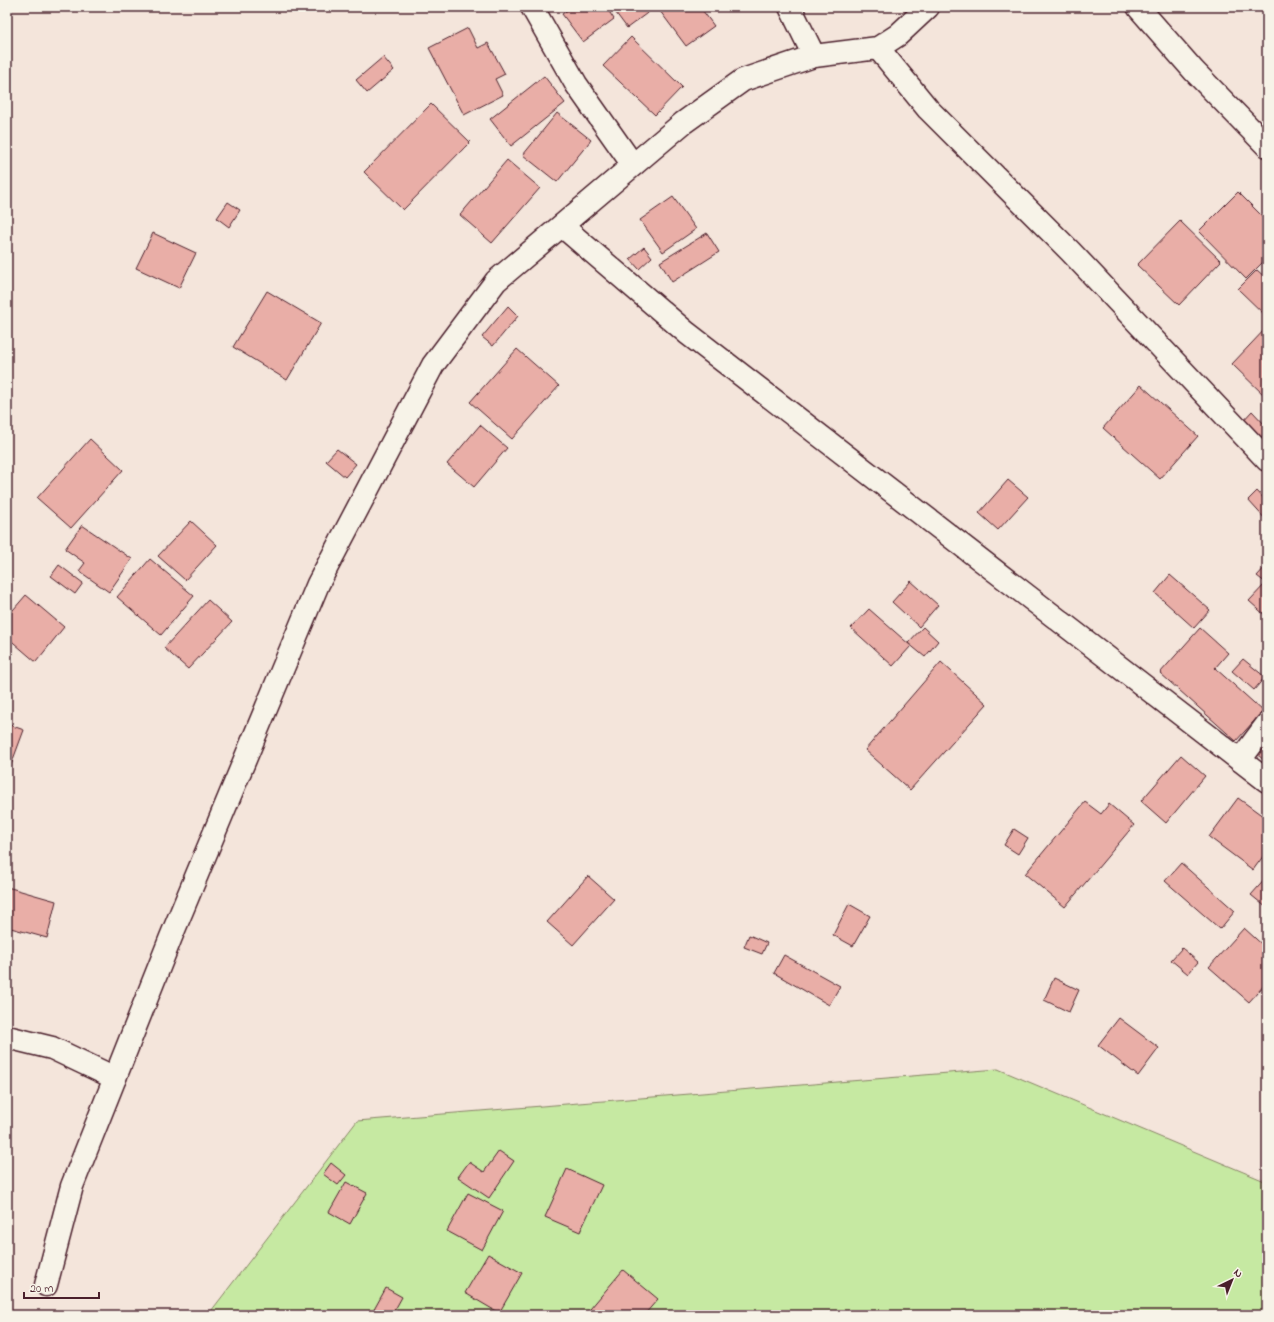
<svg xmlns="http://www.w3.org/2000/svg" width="1274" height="1322" font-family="'Indie Flower',sans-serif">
<rect width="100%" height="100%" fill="#f4e5db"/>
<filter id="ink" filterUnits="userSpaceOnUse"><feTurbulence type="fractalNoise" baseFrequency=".025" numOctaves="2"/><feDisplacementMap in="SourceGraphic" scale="8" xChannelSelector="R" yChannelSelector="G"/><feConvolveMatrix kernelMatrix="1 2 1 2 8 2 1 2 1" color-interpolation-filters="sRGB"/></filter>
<g filter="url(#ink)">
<path fill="#c6e9a2" stroke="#888466" d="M998,1069l269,113v133h-1059l149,-194z"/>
<g fill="#e9aea7" stroke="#4a1f2b">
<path d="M572,7h34l8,12 -31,23 -21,-28z"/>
<path d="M616,7h37l1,1 -27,20 -14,-19z"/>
<path d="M657,7h43l14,19 -28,20z"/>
<path d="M468,28l10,20 10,-5 17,31 -10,5 8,16 -39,20 -35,-67z"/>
<path d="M631,37l51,50 -27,28 -52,-49z"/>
<path d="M383,57l11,13 -27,23 -11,-13z"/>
<path d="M544,76l21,27 -54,43 -21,-27z"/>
<path d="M431,104l39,38 -67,68 -39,-38z"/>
<path d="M557,113l34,27 -34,42 -34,-27z"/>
<path d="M507,160l33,28 -48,55 -32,-28z"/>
<path d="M1238,192l29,29v37l-21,21 -47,-48z"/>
<path d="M673,197l23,32 -33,23 -23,-32z"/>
<path d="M228,202l12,8 -11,17 -12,-9z"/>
<path d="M1180,221l41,40 -42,44 -42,-40z"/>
<path d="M153,233l43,20 -17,35 -43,-20z"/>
<path d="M707,233l12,19 -47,30 -12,-20z"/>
<path d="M644,247l8,10 -13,12 -9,-10z"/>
<path d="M1257,270l10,9v38l-29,-28z"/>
<path d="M267,291l54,32 -34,57 -54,-33z"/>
<path d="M508,306l10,10 -25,30 -11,-9z"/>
<path d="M1267,327v71l-35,-34z"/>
<path d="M517,349l42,37 -47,53 -42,-37z"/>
<path d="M1141,385l57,51 -38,43 -57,-51z"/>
<path d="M1252,411l15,16v4l-9,9 -17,-17z"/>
<path d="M480,425l27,23 -33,39 -27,-23z"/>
<path d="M90,439l33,31 -52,58 -34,-30z"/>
<path d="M337,449l19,15 -11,13 -19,-16z"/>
<path d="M1008,480l20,17 -30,33 -19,-17z"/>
<path d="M1257,491l10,11v19l-19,-21z"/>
<path d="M191,521l26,24 -32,35 -27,-24z"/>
<path d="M82,525l50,34 -23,33 -30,-21 6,-8 -20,-14z"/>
<path d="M150,559l44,37 -33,39 -44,-38z"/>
<path d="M59,565l24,18 -8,11 -24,-18z"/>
<path d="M1267,565v52l-18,-16 17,-18 -9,-7z"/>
<path d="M1170,575l40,35 -16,18 -39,-35z"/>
<path d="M911,581l27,24 -19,22 -27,-25z"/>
<path d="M26,595l38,32 -28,35 -29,-25v-20z"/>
<path d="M208,600l24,22 -44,47 -24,-21z"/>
<path d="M869,609l42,37 -18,20 -42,-38z"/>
<path d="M923,627l15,14 -13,16 -17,-14z"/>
<path d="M1200,628l28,25 -13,15 48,43 -27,30 -76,-68z"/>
<path d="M1243,659l22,18 -11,13 -22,-19z"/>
<path d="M941,662l46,42 -77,86 -45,-40z"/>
<path d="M7,724l17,6 -16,43h-1z"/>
<path d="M1267,742v21l-10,-9z"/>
<path d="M1181,755l24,21 -39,47 -25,-22z"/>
<path d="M1238,798l29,21v32l-14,19 -44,-33z"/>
<path d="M1085,802l16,12 8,-10 25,21 -69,82 -40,-33z"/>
<path d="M1014,829l14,9 -10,16 -14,-9z"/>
<path d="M1181,863l54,48 -15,18 -55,-48z"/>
<path d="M588,876l26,23 -41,46 -26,-23z"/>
<path d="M1267,877v31l-16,-13z"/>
<path d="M7,887l49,14 -9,37 -40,-11z"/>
<path d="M849,904l21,12 -17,30 -20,-11z"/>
<path d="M1244,928l23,21v33l-18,20 -40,-35z"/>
<path d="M749,935l18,8 -5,11 -18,-7z"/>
<path d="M1182,948l16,14 -10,12 -17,-14z"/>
<path d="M784,955l56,31 -11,19 -55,-32z"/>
<path d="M1054,978l25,12 -10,22 -25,-12z"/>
<path d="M1119,1018l40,30 -21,28 -40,-31z"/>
<path d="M499,1151l15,10 -25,37 -31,-21 11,-15 15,10z"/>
<path d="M331,1163l15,12 -8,10 -15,-11z"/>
<path d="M567,1169l35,16 -22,47 -35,-15z"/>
<path d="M346,1182l21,11 -17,31 -21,-12z"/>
<path d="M468,1193l35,18 -21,39 -35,-19z"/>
<path d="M488,1254l34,19 -23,40 -34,-20z"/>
<path d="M623,1270l35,29 -14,16h-59z"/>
<path d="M386,1288l16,9 -10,18h-21z"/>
</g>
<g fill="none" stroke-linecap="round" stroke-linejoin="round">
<g stroke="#4a1f2b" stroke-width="25">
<g id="minor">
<path d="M532,7l44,77 57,81"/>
<path d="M790,7l24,49"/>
<path d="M1138,7l56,64 73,75"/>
<path d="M878,48l50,61 142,142 197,209"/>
<path d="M562,226l125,107 580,448"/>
<path d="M1240,760l27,-36"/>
<path d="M7,1037l45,11 63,30"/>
<path d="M46,1285l26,-99 99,-249 147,-353 115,-219 63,-84 187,-158 60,-43 71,-24 64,-8 20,-13 30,-28"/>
</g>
</g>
<use href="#minor" stroke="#f7f3e8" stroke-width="22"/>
</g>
</g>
<rect width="1274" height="1322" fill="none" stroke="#f7f3e8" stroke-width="24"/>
<rect x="12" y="12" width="1250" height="1298" fill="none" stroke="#4a1f2b" stroke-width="1.5" filter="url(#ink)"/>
<g transform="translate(1232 1280) rotate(43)" stroke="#f7f3e8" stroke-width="3" paint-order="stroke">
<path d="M0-3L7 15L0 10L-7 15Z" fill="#4a1f2b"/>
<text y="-6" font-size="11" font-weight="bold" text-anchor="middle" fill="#4a1f2b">N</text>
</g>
<path d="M24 1292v6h75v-6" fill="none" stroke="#4a1f2b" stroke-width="2"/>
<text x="30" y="1292" font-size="12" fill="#4a1f2b" stroke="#f7f3e8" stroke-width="3" paint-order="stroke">20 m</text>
</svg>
